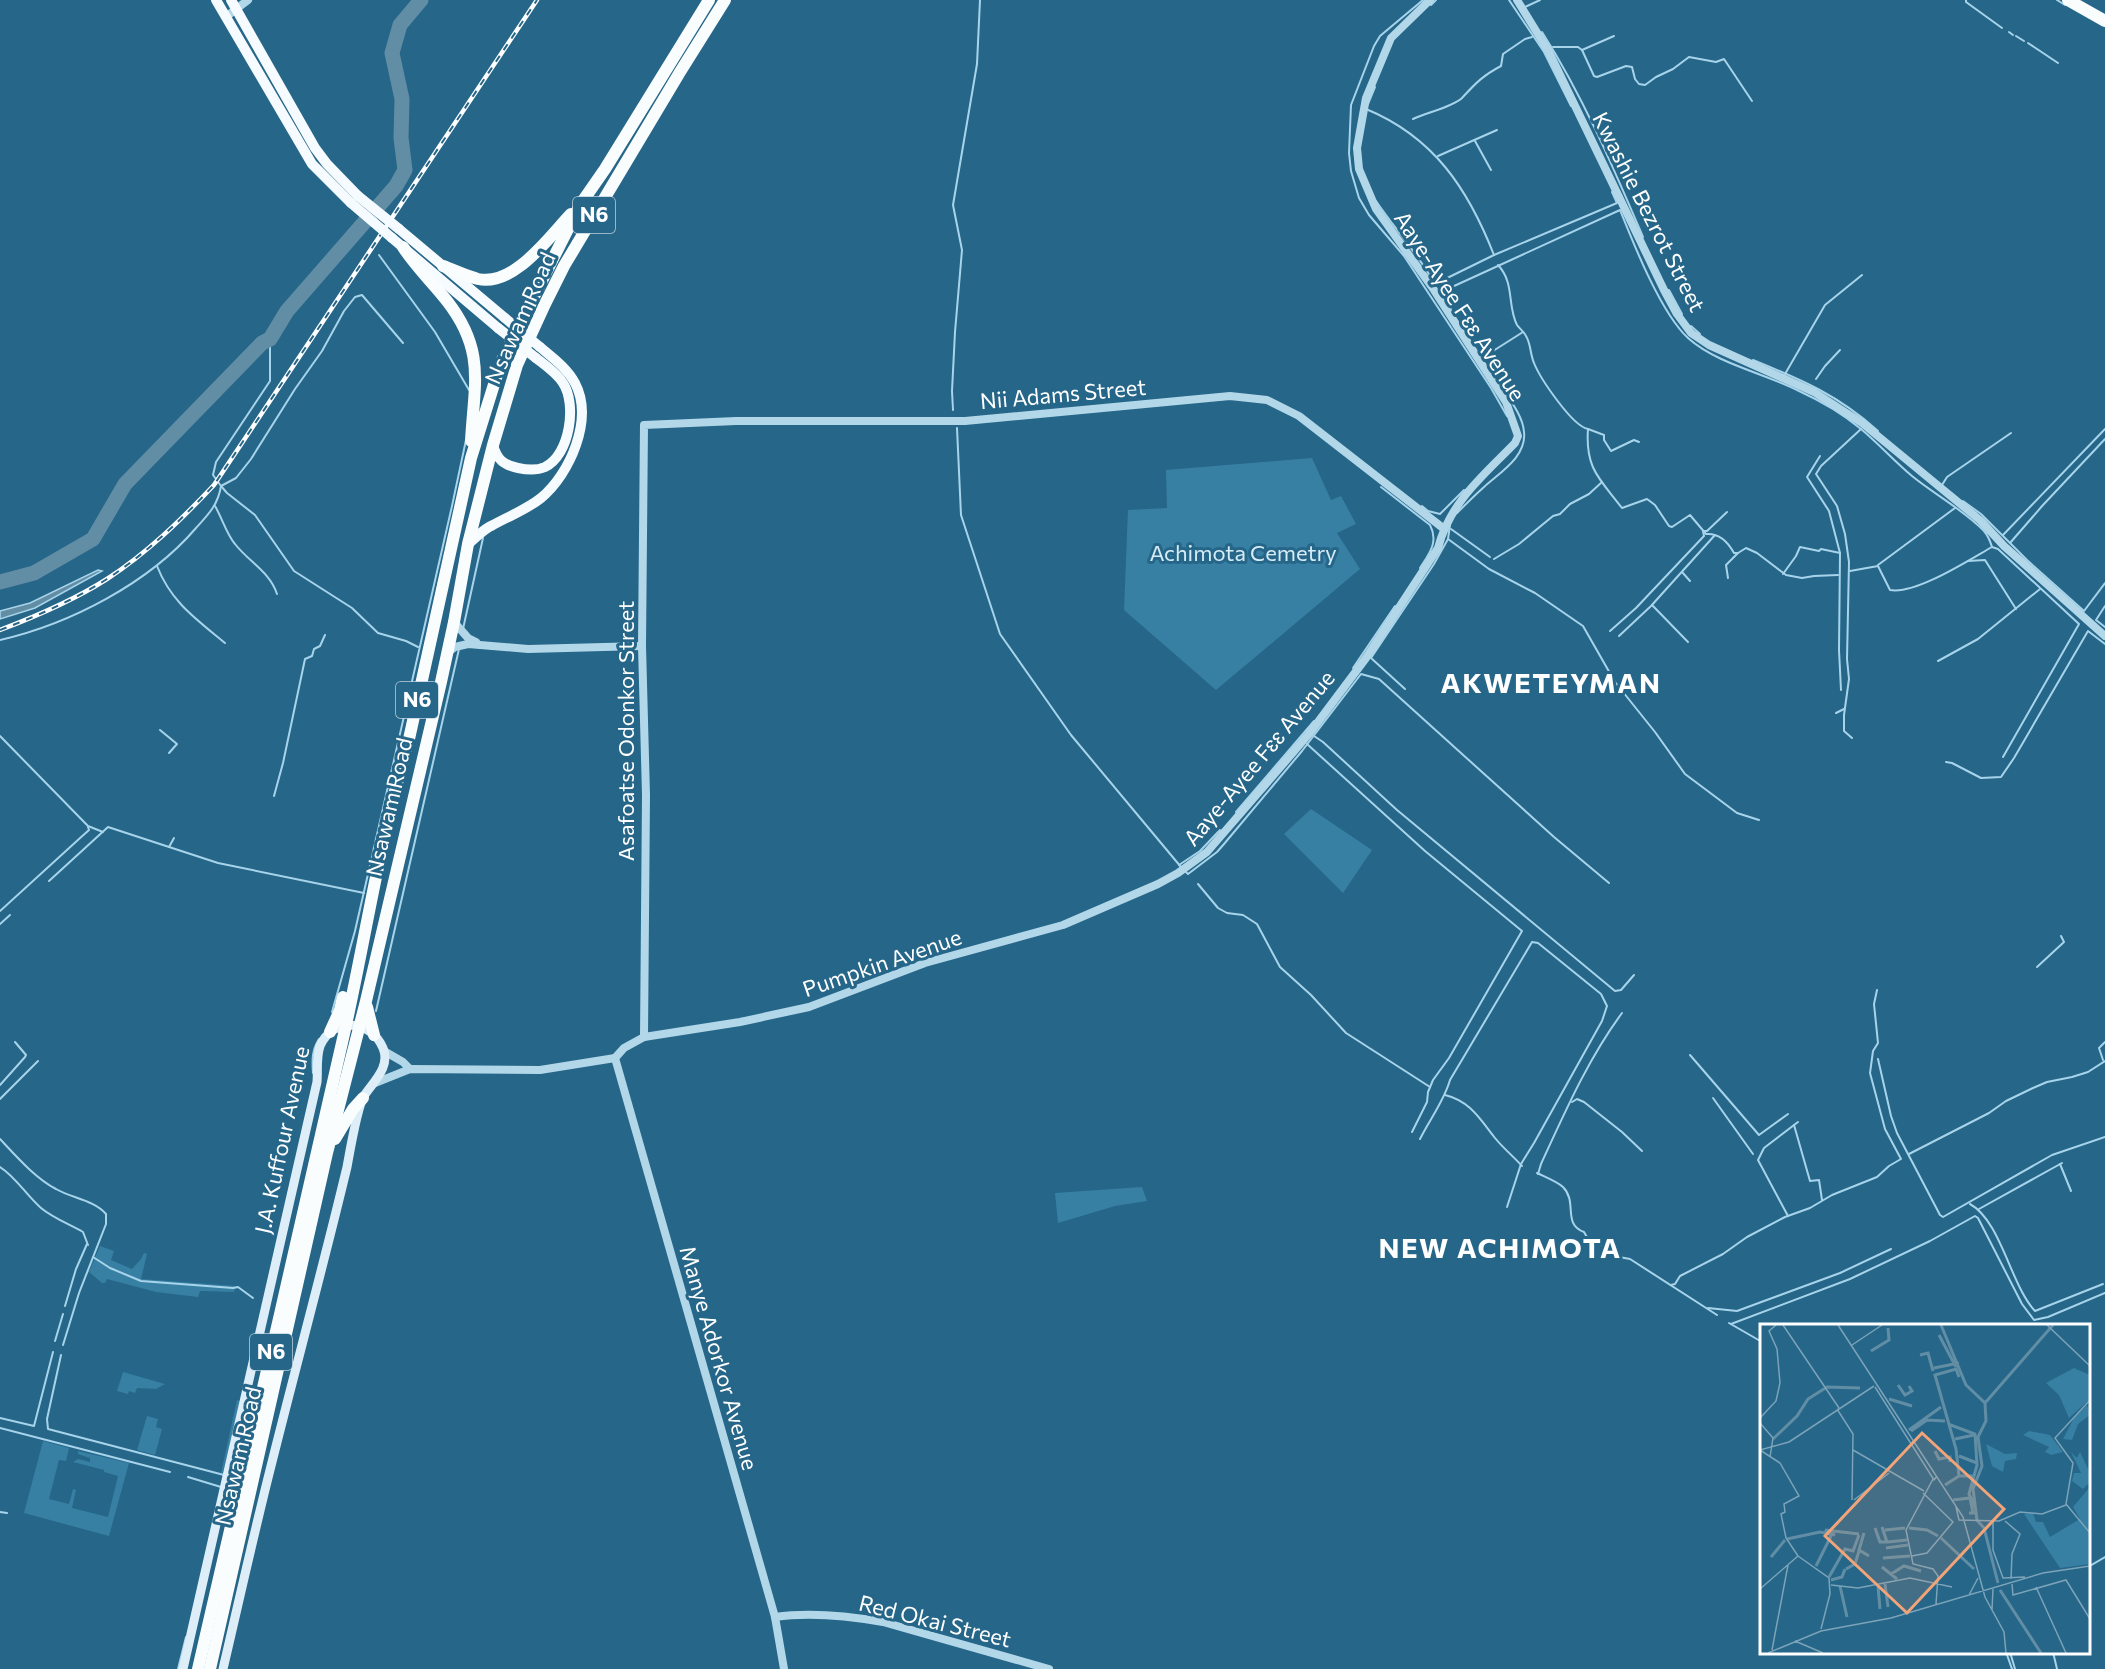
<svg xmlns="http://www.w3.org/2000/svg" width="2105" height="1669" font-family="Commissioner,sans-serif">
<rect width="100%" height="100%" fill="#256689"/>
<g fill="#3780a4">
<path d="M1312,458l19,42 10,-4 15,28 -19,9 23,36 -144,121 -92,-80 4,-100 39,-2 -1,-38z"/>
<path d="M1311,809l61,41 -29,43 -59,-59z"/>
<path d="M1142,1187l5,14 -32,5 -57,17 -3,-30z"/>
<path d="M100,1246l14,5 -3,9 21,9 9,-10 3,-6 3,1 -6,25 95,7 -2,6 -34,-1 -2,6 -42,-5 -49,-13 -2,4h-3l-13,-11z"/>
<path d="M123,1372l42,12 -9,5 -19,-1 -2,5 -6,-2 -1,3 -11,-3z"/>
<path d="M237,1400l3,1 -17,72h-2z"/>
<path d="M147,1416l11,3 -2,8 6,2 -7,26 -18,-5z"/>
<path d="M43,1441l26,7 -3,13 -7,-1 -10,39 20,5 4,-15 3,1 -4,18 36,9 10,-41 -14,-4v-2l-31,-8 5,-3 12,3v-4l-12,-4v-3l51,12 -20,73 -85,-23z"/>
</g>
<path fill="#628ea5" stroke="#a7d4ea" stroke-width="1.5" d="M98,570l4,1 -67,37 -35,11v-8l30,-8z"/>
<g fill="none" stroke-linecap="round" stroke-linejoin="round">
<g stroke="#a7d4ea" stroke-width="2">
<path d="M1423,0l-43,36 -6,10 -23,59 -2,48 2,18 8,27 10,17 35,41 87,132 16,28"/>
<path d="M1509,0l35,52 27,54"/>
<path d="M1966,0v2l36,26"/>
<path d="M2057,0l8,5"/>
<path d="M1431,5l5,-5"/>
<path d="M1525,7l15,-7"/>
<path d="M1542,32c41,64 71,135 101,205"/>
<path d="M2009,32l4,3"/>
<path d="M2016,36l8,5"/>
<path d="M2028,43l30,20"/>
<path d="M1553,47h25l4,3 12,26 3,1 29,-11 6,1 3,12 4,5 6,1 11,-8 17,-8 16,-12 27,5 8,-3 28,42"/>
<path d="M1582,50l32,-14"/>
<path d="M1368,104l7,-17"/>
<path d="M1366,109c68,28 102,80 128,146"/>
<path d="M1413,119c12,-6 40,-12 49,-21 13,-14 20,-22 39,-32l2,-12 22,-15 7,-2"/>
<path d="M1475,141l16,29"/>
<path d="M1438,156l59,-26"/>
<path d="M1376,201c19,28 42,53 59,83l59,-29 123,-52 -5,-11"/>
<path d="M379,255l56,77 34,58"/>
<path d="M1498,265c17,18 9,41 19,60 3,4 7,7 9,11 5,8 4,18 8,27 6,15 38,63 54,66 -3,40 12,50 34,79l25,-9 8,6 14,21 3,1 18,-12 16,19c13,-1 22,8 28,19h4"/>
<path d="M1669,290l13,24"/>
<path d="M1451,309l-10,-17 179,-82c14,35 41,103 68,128 29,26 76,35 111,53 22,10 44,23 62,38 18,15 33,32 51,47 22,18 53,35 72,55 5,6 6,10 8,16"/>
<path d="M1691,326l9,8"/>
<path d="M403,343l-41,-48 -7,2 -11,14 -22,40 -27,38 -44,70 -15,19 -15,8 6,7 28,22 39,56 58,37 26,25 28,8 12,6"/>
<path d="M1482,358l41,-26"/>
<path d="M1753,360c49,20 85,35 125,71"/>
<path d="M1785,374l40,-69 37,-30"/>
<path d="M1816,379l9,-13 15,-16"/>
<path d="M953,410l-1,-19 3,-59 7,-82 -9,-45 24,-141 3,-64"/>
<path d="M957,428l4,87 39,119 71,101 110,132"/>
<path d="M1588,429l16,6v5l7,11 23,-11 5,2"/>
<path d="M1820,456l-13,21 22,34 11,42 -1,97 2,40"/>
<path d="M1942,485l5,-8 64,-44"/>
<path d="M1381,487l49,38c9,17 -1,29 -10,43"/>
<path d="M1963,501l18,13 46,46 57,51 21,-28"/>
<path d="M215,506c7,12 12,29 20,38 14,18 35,28 42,50"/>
<path d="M1422,506l6,5 12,3 24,-24"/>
<path d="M1457,513c9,-9 18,-18 27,-26 15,-14 43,-30 40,-55 -1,-16 -14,-32 -23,-45"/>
<path d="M1451,529l39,28"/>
<path d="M2003,535l102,-106"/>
<path d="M1448,539l41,30 46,24 48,33 32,56 40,50 30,42 52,39 22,7"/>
<path d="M2010,543l33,-38 62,-66"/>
<path d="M1992,547l6,2 81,75 -76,133"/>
<path d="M1494,559l25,-15 34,-28 7,-2 10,-10 19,-10 13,-12"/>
<path d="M1968,561l17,-1 31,49"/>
<path d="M1878,565l77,-57"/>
<path d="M157,566c14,36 39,53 68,77"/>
<path d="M1850,571l28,-5 12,24c25,5 79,-30 102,-43"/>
<path d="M1682,572l8,9"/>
<path d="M1783,574l13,-18 4,-9 19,4 2,-2 19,4"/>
<path d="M1728,578l-2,-13 12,-12 8,-5 11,5 29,22 16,3 12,-2 24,-1"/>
<path d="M1652,605l36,37"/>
<path d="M2105,606l-9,14 9,7"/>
<path d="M463,629l20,-91"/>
<path d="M1610,631l26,-23 68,-72 -1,-5h4l20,-19"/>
<path d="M1619,636l32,-30 64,-71"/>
<path d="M0,640c70,-16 149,-57 196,-112 12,-13 22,-23 25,-42l-8,-11 3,-13 54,-81v-42"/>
<path d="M1938,661l40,-22 62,-50"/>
<path d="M1353,668l42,-62"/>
<path d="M1405,689l-34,-31 63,-94 14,-25 2,-14"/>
<path d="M1836,713l8,-4"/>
<path d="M160,730l17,14 -8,9"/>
<path d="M0,736l88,90 15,6"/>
<path d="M1314,736l9,6 74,68 218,181 6,-1 13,-15"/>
<path d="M1852,738l-8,-7v-16l5,-36 -2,-20 2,-97 -4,-28 -8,-28 -21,-32 5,-8 40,-37"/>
<path d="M1307,744l118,107 97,80 -73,127 -16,22 -5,12 -1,10 -15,30"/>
<path d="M1946,762l6,1 29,15 20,-1 13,-19 74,-127 17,13"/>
<path d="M274,796l9,-33 22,-104 7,-3 2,-7 6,-3 5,-11"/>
<path d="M1236,812l78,-91"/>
<path d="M169,847l5,-9"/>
<path d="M1179,865l21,-14 20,-21"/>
<path d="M1185,871l3,3 29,-22 7,-8 78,-93 59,-77 18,5 175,158 55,46"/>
<path d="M49,881l59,-54 110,36 146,30"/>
<path d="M1198,884l20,24 9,5 16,2 14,9 23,43 31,28 35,38 84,54"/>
<path d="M0,911l79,-72 10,-9 -1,-3"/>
<path d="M0,924l10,-9"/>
<path d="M2037,967l27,-25 -3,-6"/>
<path d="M376,1011l83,-362"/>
<path d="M332,1012l23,-81 97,-425 14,-66"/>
<path d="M1690,1055l69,80 29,-21"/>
<path d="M1878,1059l13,57 6,17 43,82 3,2 109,-62 53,-18"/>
<path d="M2103,1060l-4,-12 6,-6"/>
<path d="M313,1073c-1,-13 -1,-23 6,-34"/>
<path d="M0,1085l25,-28 1,-2 -11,-13"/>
<path d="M1445,1095c25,6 35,24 50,43 8,10 19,19 27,28"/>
<path d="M1713,1098l40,56"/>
<path d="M0,1099l38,-38"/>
<path d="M1572,1102l5,-3 7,3 38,30 20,19"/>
<path d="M1794,1125l16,56 9,-1 3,20"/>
<path d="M0,1139c16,17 35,39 56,50 15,9 38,11 50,25v10l-27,69 -16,52"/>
<path d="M1420,1139c10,-20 24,-38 30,-59l82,-138 6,1 63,51 6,12 -5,15 -68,122 -13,21 -14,43"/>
<path d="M1909,1154l80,-41 17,-12 27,-13 14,-6 25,-5 16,-5 17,-11"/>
<path d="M2060,1164l11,27"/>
<path d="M0,1167c16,10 26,28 41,41 12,10 28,16 42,24l5,13"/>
<path d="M1537,1173c8,4 19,8 26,14 15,15 -1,37 21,45l4,7 12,5 19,13 11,2 87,56"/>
<path d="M1538,1174l3,-10c24,-52 47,-105 81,-151"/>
<path d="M1970,1204c31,17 41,82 65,107l68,-27"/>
<path d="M1979,1209l83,-46"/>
<path d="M1788,1216l-30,-56 6,-12 34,-26"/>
<path d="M93,1257l17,11 31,13 92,7 5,-1 15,11"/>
<path d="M1671,1285l4,-1 5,-8 43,-22 24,-17 38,-20 25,-9 22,-13 45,-18 12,-11 12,-7 -16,-30 -15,-56 3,-22 5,-8 -4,-39 3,-14"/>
<path d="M65,1306l11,-37 11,-25"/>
<path d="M1708,1308l29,3 103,-38 51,-24"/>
<path d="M1729,1323l33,19"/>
<path d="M1731,1324l119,-45 80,-38 45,-25 3,2 44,86 12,16 14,-3 57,-24"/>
<path d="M55,1341l8,-27"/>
<path d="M61,1355l-14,64 1,10 176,46"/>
<path d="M0,1418l34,8 19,-74"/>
<path d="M0,1428l170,44"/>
<path d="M188,1477l33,10"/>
<path d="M0,1512l7,1"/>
<path d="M2088,1567l17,-10"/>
<path d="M2006,1652l6,17"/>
<path d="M2010,1652l5,17"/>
<path d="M2053,1652l4,17"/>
<path d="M178,1669l8,-32"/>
</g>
<path stroke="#628ea5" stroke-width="15" d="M0,582l34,-9 59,-34 32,-55 137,-141 8,-4 17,-28 109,-125 9,-16 -4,-32 1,-39 -10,-46 8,-28 21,-25"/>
<g stroke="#b2d7e9" stroke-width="8">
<path d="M1517,0l32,52 115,238 13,24 14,19 18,12 105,47 48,31 119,98 23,25 101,90"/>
<path d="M227,16l21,-16"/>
<path d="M454,622l14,16 8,4"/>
<path d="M447,653l8,-6 13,-3 60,5 114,-3"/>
<path d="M644,1037l2,-242 -4,-149 2,-221 92,-4h229l265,-25 37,4 32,16 144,112"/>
<path d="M384,1051l19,11 7,7"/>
<path d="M615,1058l9,-10 20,-11 96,-15 69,-15 116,-44 138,-38 95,-41 20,-11 29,-21 102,-118 57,-76 72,-110c12,-46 45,-72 77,-105l3,-7 -12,-34 -72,-112 -58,-81 -17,-40 -2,-21 9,-50 25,-60 39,-38"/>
<path d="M615,1058l160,559 9,52"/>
<path d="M375,1083l35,-14 130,1 75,-12"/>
<path d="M775,1617c34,-5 74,-1 108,5l166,47"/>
</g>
<path stroke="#ddeef8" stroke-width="9" d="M183,1669l134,-587c1,-12 -1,-24 3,-36 13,-30 51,-26 63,2 8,19 -10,34 -19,48 -7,12 -14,55 -17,71 -24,100 -51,199 -76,299 -17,67 -32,135 -48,203"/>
<g stroke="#f5fbfe" stroke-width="10">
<path d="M216,0l96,164 39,39"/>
<path d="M231,0l84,148 12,16 31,32"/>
<path d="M399,229l106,89"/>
<path d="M392,238l106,90"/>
<path d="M493,445c4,14 10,20 25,23 9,2 18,3 27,-1 25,-12 32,-63 18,-84 -6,-10 -18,-18 -27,-25"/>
<path d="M468,544c8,-6 15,-15 25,-19 16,-9 33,-15 48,-27 29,-24 53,-79 34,-115 -8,-15 -22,-25 -35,-36"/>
</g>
<g stroke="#fafdfe" stroke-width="12">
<path d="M2068,0l37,21"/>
<path d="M403,247c12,19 30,36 44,54 39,50 27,83 24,140"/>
<path d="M443,266c11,4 23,10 35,13 36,8 71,-42 93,-65"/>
<path d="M367,1007l7,28"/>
<path d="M330,1032l10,-22 3,-13"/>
<path d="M335,1139l18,-30 10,-11"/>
<path d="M198,1669c49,-212 98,-423 146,-635 22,-99 37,-199 65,-295l62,-281 30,-96 79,-157 25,-36 104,-169"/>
<path d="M210,1669l117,-516 39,-152 75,-319 13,-60 14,-78 25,-99 24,-80 28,-61 19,-38 116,-194 45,-72"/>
</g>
<g stroke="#fff" stroke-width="4.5">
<path id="rail" d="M0,630c37,-14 74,-30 107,-51 40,-26 74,-59 107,-94l323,-485"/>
</g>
<use href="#rail" stroke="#256689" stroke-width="2" stroke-dasharray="7" stroke-linecap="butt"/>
<g stroke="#f5fbfe" stroke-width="10">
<path d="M358,196l41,33"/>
<path d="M351,203l41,35"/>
<path d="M505,318l35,29"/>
<path d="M498,328l38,30"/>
</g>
</g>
<g text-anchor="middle" stroke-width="6" stroke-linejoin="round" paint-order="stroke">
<g fill="#256689" stroke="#bed1dc" stroke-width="1.5">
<rect x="573" y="197" width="42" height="36" rx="4.5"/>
<rect x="396" y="682" width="42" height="36" rx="4.5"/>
<rect x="250" y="1334" width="42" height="36" rx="4.5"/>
</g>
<g font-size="21" font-weight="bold" fill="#fff">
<text x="594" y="222">N6</text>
<text x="417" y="707">N6</text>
<text x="271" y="1359">N6</text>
</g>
<g font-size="22" fill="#fff" stroke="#256689">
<text transform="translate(1649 212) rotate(63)" y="8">Kwashie Bezrot Street</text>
<text transform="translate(1460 306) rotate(57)" y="8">Aaye-Ayee Fɛɛ Avenue</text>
<text transform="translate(520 318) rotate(-66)" y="8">Nsawam Road</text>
<text transform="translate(1063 394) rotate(-5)" y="8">Nii Adams Street</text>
<text transform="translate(626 731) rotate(-90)" y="8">Asafoatse Odonkor Street</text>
<text transform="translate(1259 758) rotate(-50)" y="8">Aaye-Ayee Fɛɛ Avenue</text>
<text transform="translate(389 807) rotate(-77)" y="8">Nsawam Road</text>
<text transform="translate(882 963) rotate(-19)" y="8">Pumpkin Avenue</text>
<text transform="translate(282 1140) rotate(-78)" y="8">J.A. Kuffour Avenue</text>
<text transform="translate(719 1358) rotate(74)" y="8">Manye Adorkor Avenue</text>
<text transform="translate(238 1456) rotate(-77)" y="8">Nsawam Road</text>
<text transform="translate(935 1621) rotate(14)" y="8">Red Okai Street</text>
</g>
<g font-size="22" fill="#d6ecf7" stroke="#256689">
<text x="1243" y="561">Achimota Cemetry</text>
</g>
<g font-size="28" font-weight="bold" letter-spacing="1.5" fill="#fff" stroke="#256689">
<text x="1551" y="693">AKWETEYMAN</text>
<text x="1500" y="1258">NEW ACHIMOTA</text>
</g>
</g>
<g transform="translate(1760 1324)">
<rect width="330" height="330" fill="#256689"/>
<path d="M314,44l16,7v24l-21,19 -10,-23 -13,-12zM327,81l3,10 -12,9 -6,16 -9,-1 12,-23zM269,107l21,4 13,17 -12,3 -6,-3 4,-5 -26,-12zM226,120l19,10 12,-1 -1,6 -11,2 -2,11 -11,-6zM311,128l6,6 3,-6 10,21v9l-7,7 -11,-8 2,-8h7zM330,163v77l-30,4 -36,-54 9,-1 3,9h7l7,15 30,-18 -7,-12z" fill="#3780a4"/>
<path fill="none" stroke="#628ea5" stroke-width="3" d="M181,1l25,60 19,18 1,18 -8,16 4,29 -9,23 4,31 7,8 14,55M179,11l17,32M111,27l18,-11 -1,-12M160,31l8,-2 5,18M174,44l25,-5M199,53l-3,-8 -21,6 21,74 3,27M138,61l7,10 7,-4 -3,-5M129,75l23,7M225,79l68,-78M188,100l27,10 2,31 -8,29 6,13M149,106l32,-23M151,107l16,-11 18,1M13,115l24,-23 11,-17 19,-12 33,1M195,115l19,-4M175,127l4,8 11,-2v5M199,132l18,7M185,161l14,-9h14M193,176l17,-2 3,15h-4M115,204l5,14h7l-5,-15M149,204l18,2 11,6M125,206l20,-2M104,209l-5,17 10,6M181,214l33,31M27,215l33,-7 15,3 -10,-5 34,4M128,218l19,-2M126,224l22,-3M11,233l14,-17M123,234l27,-2M56,242l15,-30M122,243l15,12M86,245l9,-5 4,-13M131,250l13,-8 17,5M69,253l16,-28 8,2 6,-16M71,256l11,-3 3,-8M125,260l3,23M80,262l7,31M118,262l2,23M240,266l41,63"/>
<path fill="none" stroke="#7ca3b8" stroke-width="1.5" d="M23,1l56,83M78,1l125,192 22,80 19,35 2,21M287,1l43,41M92,21l30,-20M115,63l59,93 3,-4M330,76l-35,38 18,25 -7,41 24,29M77,85l16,25 -1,66M0,94l16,-17 4,-18 -3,-34 -8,-18 7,-6M0,99l13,15 -3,19M0,126l20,13 19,33 -15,8 1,8 -4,2 5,24 12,18M0,126l29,-8 85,-56M93,126l71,41M173,155l-27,51 7,34 20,5 5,7 -2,28M94,176l35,-27M196,183l3,13 40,1 21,-9 22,2 24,-9M245,197l15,13 -8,20 -1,25M233,198v28l10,28 22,-1M38,232l31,22 1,16 -9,35M152,232l15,-3 26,-31 -30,-29M252,260l1,11 53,-15 24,39M71,261l27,3 52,-10 42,9M276,263l30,66M0,265l38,-33M209,271l9,-17M232,286l1,-21M35,317l28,12M12,326l16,-85M8,329l53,-22 70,-13 152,-45 47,-7"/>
<path fill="#f2a479" fill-opacity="0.15" stroke="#f2a479" stroke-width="3" d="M162,109l82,76 -97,104 -82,-77z"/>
<rect width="330" height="330" fill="none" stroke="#fff" stroke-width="3"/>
</g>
</svg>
